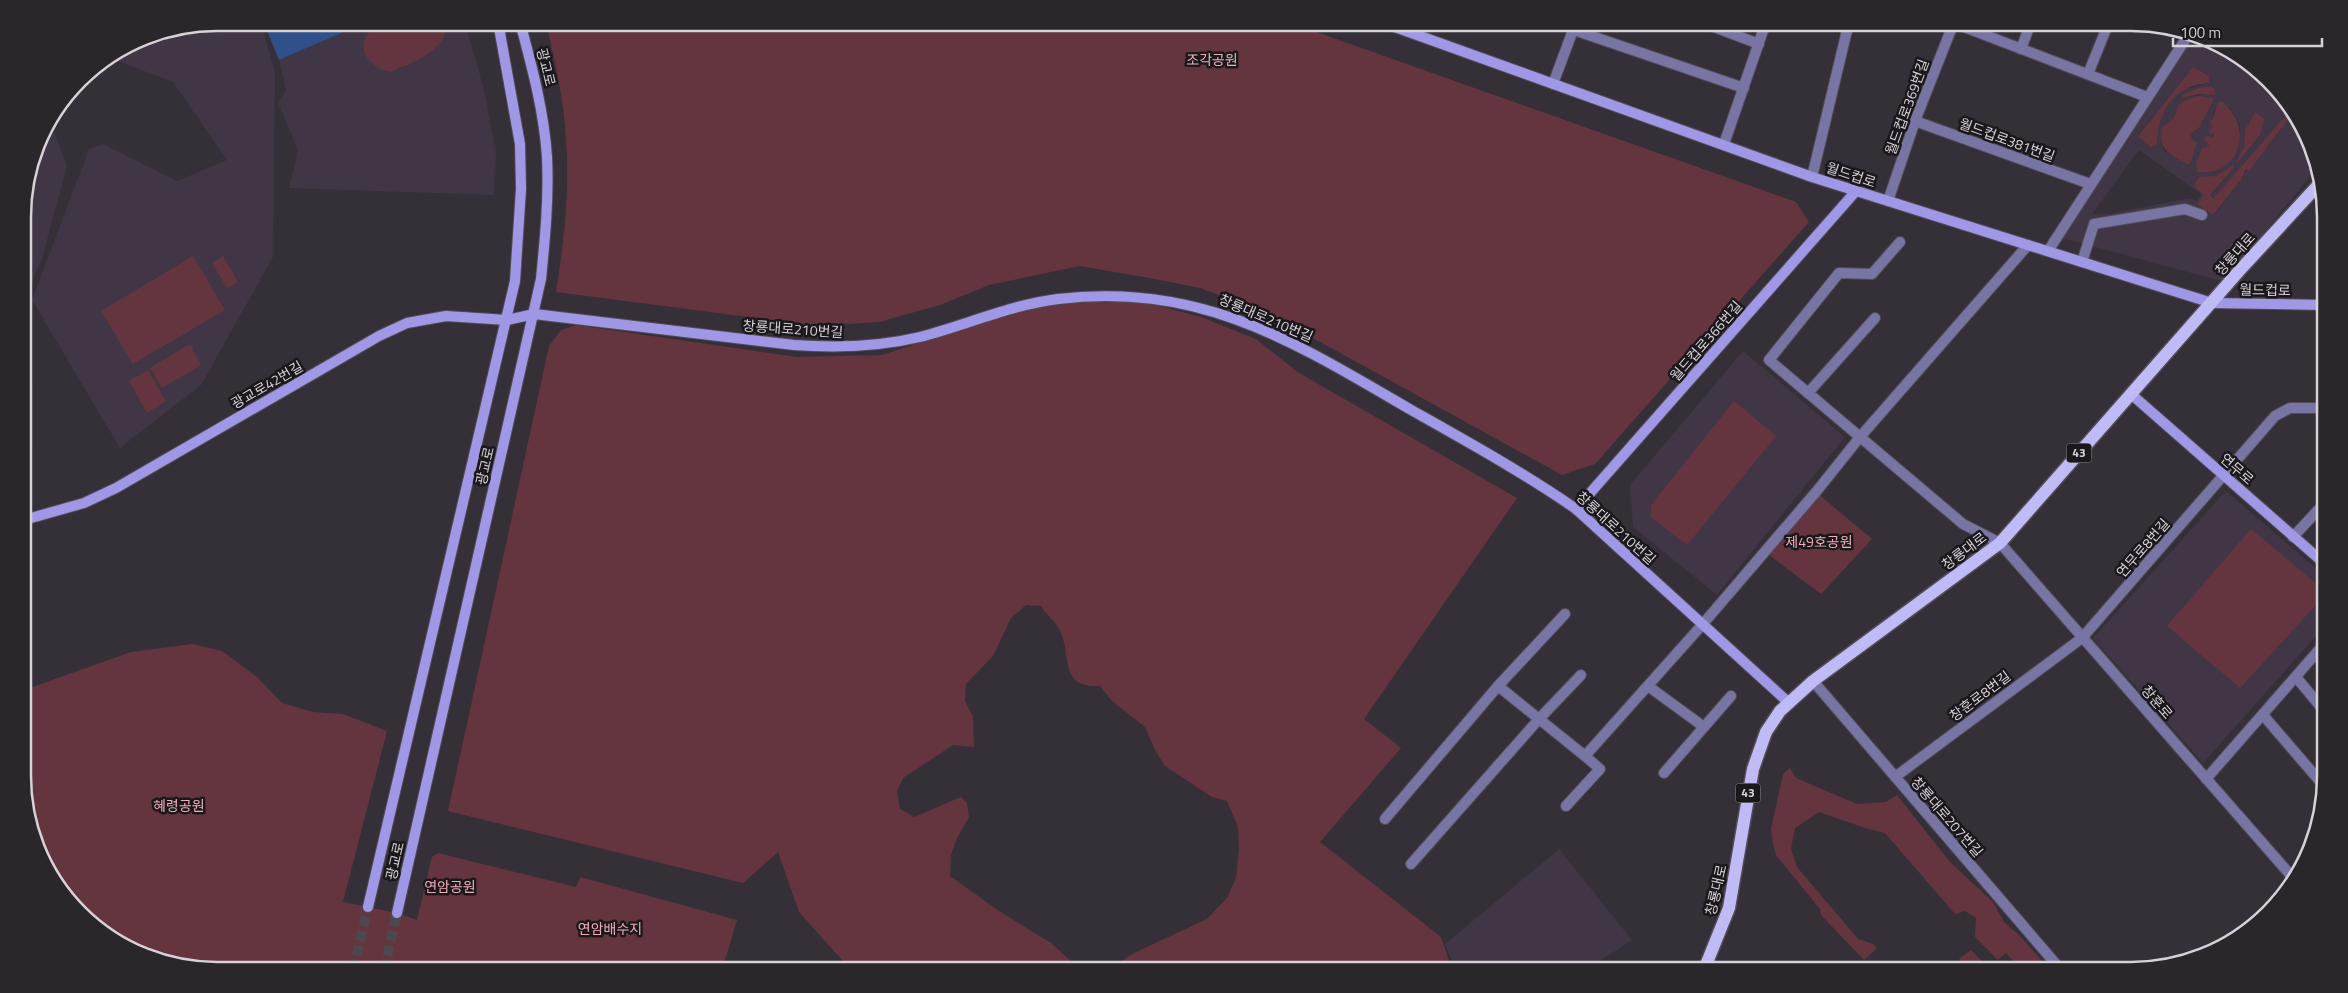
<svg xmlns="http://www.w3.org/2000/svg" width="2348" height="993" font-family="'Titillium Web','Noto Sans KR',sans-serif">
<rect width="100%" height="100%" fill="#352f38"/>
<g fill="#403645" fill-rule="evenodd">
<path d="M217,23h44l14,50 -2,184 -72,128 -81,63 -88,-148 57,-151 14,-5 74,37 50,-21 -54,-78 -63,-24 33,-21z"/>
<path d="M363,23h102l19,66 12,65 -2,41 -205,-7 9,-38 -20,-47 8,-13 -7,-30z"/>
<path d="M2193,35l12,2 44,26 36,36 26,44 6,25 -91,111 -5,2 -159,-43zM2193,67l16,9v7l-23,6 -12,8 -9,10 -8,18v19l-19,-9zM2202,87h11l1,8 -9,-1 -23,4 1,-4zM2189,99l24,2 -14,27 -9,6 5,16 -6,14h-2l-23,-13 -3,-13v-10l13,-10 4,-6v-7zM2230,107l10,18 -1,21 -4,9 -16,14 -10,3h-12l-1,-8 6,-16 6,-2v-8h5l-1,-13 2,-14zM2255,112l10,7 -5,16 -22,27 -2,-2 8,-13 1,-17zM2280,133l-33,36 -6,11 -27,35 -17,-11 8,-9v-17l11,-2 17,-11 2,2 -25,29 3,4zM2139,150l62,44 -4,7 -7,-3 -82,16h-16z"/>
<path d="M50,121l17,45 -25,93 -14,32 -5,26v-113l20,-73z"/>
<path d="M1743,351l102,86 -128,158 -84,-68 -3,-42z"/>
<path d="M2226,491l99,85v50l-122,137 -110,-125z"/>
<path d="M1559,849l73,91 -46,30h-134l2,-3 -9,-23z"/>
</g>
<g fill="#65353f">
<path d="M390,22l51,1 5,9c-8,23 -35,30 -55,40 -20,-2 -39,-26 -19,-42 4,-3 12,-5 18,-8z"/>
<path d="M546,23h745l505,179 13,20 -214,242 -33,11 -296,-163 -66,-24 -45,-9 -75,-13 -91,19 -49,20 -61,17 -60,4 -263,-34c8,-50 14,-102 10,-152 -2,-40 -11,-79 -20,-117z"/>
<path d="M2193,67l16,9v7c-34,2 -52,28 -52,61l-6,3 -13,-11z"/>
<path d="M2202,87h11l3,6 -2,2 -15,-1 -17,4 1,-4z"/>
<path d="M2200,96l13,2v3l-14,27 -9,6 2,5 5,4 -7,21h-3c-20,-11 -27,-13 -26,-36l13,-10 5,-14 10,-5z"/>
<path d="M2221,101c34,25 20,76 -24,71l-1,-8 6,-16 7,-2 -5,-7 2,-3 7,2 1,-4h-4l-2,-3 4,-3 -2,-7 3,-2 4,-15z"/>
<path d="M2255,112l10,7 -5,16 -22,27 -2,-1 8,-14 1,-17z"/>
<path d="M2287,114l2,4 -39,52 -4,-1 -5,11 -28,35 -16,-11 7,-9 -10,-9 5,-9 17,-1 17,-11 2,2 -25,28 3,4z"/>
<path d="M193,256l32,54 -92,54 -32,-53z"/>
<path d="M223,256l15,26 -11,6 -15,-25z"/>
<path d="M1110,297l34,5 57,15 55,22 43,34 218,125 -153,221 37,29 -81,94 121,95 10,29 -7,4h-336l26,-17 73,-34 20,-21 9,-20 3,-28 -1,-23 -11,-26 -15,-4 -47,-31 -10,-16 -10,-23 -33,-26 -12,-15c-42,2 -28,-31 -40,-55 -4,-9 -14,-17 -19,-25l-15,-1 -15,13 -18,38 -27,28 -1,17 8,16 1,30 -21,-2 -50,33 -6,13 3,18 14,8 47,-20 6,6 2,14 -12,21 -6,17 -1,21 49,35 52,32 30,27h-230l-52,-58 -21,-60 -35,31 -295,-72 101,-465 12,-16 15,-5 221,32 85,-2 134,-44 51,-10z"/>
<path d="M190,344l11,21 -39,23 -12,-20z"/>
<path d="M148,370l18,31 -19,12 -18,-32z"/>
<path d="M1734,401l42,35 -89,109 -36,-28v-12z"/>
<path d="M1816,492l56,47 -51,55 -56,-42z"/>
<path d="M2251,529l74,62v4l-85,93 -73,-62z"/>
<path d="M192,644l30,7 35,26 25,26 31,9 30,2 44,17 -44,171 54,11 20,7 15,-63 6,-4 138,34 4,-10 157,43 -15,50h-505l-74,-14 -44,-26 -36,-36 -26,-44 -13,-49v-111l107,-38z"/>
<path d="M1790,768l6,10 61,26 29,-2 11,-7 53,67 43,40 11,20 16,14 30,34h-29l-15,-17 -8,7 -23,-23 1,-19 -11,-7 -10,3 -70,-81 -17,-4 -49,-17 -24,16 -4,21 6,18 61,72 15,5 4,4 -13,12 -43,-45 -1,-6 -44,-54 -3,-12 -2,-14 12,-55z"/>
<path d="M1971,950l19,19v1h-21l-10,-11z"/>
</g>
<path fill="#2f508b" d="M264,23h100l-85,37z"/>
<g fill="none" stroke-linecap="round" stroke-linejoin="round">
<g stroke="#4d4750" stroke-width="10" stroke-dasharray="10 5" stroke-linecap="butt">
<path d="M353,970l15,-63"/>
<path d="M384,970l13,-57"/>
</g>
<g stroke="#524c55" stroke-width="12">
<g id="street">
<path d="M1701,22l58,22"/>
<path d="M1951,22l196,75"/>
<path d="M1574,30l170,58"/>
<path d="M2021,49l10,-27"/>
<path d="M2088,74l21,-52"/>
<path d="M1553,84l23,-62"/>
<path d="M1915,121l175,63"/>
<path d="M1724,144l42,-122"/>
<path d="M1812,177l37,-155"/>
<path d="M1888,201l27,-80 39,-99"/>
<path d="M1900,242l-28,32 -33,-1 -70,87 194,164 37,19 294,336"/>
<path d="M2048,251l141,-217"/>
<path d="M2082,262l12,-38 91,-15 17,6"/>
<path d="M1808,393l67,-75"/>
<path d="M2293,537l25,-27 7,-4"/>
<path d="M2296,677l29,35"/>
<path d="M1813,681l248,289"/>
<path d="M1498,686l87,70"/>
<path d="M1648,686l56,41"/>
<path d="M2263,715l61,71"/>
<path d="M1664,773l67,-77"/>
<path d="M1895,777l187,-139 193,-222 15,-8h34"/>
<path d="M2206,779l119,-136"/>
<path d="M1566,806l34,-37 -15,-13 117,-131 114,-133 44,-55 168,-192"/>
<path d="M1385,819l113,-133 67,-72"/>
<path d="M1411,864l128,-145 42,-44"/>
</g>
</g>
<g stroke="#524c55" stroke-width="12">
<g id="secondary">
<path d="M1381,22l431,155 400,126 112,2"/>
<path d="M2131,394l194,170"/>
<path d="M1576,509l280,-318"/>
<path d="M24,520l60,-17 32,-15 263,-152 28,-13 39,-7 61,4 27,-6 260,31c42,3 84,2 126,-8 46,-12 90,-32 138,-38 144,-17 236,43 355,112 55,31 111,62 163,98l212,193"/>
<path d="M368,907l147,-626 6,-92 -1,-45 -22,-122"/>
<path d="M397,913l144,-634c4,-40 8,-81 6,-122 -3,-46 -15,-90 -27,-135"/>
</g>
</g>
<g stroke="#524c55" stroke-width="15">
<path id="primary" d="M1704,970l25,-62 24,-139 13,-37 14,-21 33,-30 187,-138 239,-272 82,-89"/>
</g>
<use href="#street" stroke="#7874a4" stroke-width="10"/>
<use href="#secondary" stroke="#a098e6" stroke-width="10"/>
<use href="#primary" stroke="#c0bbf7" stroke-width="12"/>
</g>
<g text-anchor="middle" stroke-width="5" stroke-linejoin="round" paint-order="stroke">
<g fill="#1b181c" stroke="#9e9aa0" stroke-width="1">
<rect x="2066.5" y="443.5" width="25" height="19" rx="4"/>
<rect x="1735.5" y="783.5" width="25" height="19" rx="4"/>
</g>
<g font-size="12" font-weight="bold" fill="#d6d2d8">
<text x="2079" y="457">43</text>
<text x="1748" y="797">43</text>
</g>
<g font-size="14" fill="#f1adb9" stroke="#1b181c">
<text x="1212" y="65">조각공원</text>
<text x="1819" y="547">제49호공원</text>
<text x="179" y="811">혜령공원</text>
<text x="450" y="892">연암공원</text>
<text x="610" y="934">연암배수지</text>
</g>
<g font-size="14" fill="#d6d2d8" stroke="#1b181c">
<text transform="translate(546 67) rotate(76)" y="5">광교로</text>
<text transform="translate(1907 107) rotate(-70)" y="5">월드컵로369번길</text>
<text transform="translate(2007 140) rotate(20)" y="5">월드컵로381번길</text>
<text transform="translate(1851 175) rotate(18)" y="5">월드컵로</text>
<text transform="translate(2235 254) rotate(-48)" y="5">창룡대로</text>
<text transform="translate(2265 290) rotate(1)" y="5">월드컵로</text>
<text transform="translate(1266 318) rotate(23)" y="5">창룡대로210번길</text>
<text transform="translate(793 329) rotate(4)" y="5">창룡대로210번길</text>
<text transform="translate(1706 341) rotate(-49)" y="5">월드컵로366번길</text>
<text transform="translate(267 385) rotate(-30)" y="5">광교로42번길</text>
<text transform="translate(485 466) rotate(-77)" y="5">광교로</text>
<text transform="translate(2237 469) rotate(41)" y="5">연무로</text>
<text transform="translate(1616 528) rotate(42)" y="5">창룡대로210번길</text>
<text transform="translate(2143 548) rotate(-49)" y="5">연무로8번길</text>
<text transform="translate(1964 551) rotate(-37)" y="5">창룡대로</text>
<text transform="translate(1980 696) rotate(-37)" y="5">창훈로8번길</text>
<text transform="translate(2157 702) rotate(49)" y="5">창훈로</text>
<text transform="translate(1947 817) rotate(49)" y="5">창룡대로207번길</text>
<text transform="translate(395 861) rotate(-77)" y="5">광교로</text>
<text transform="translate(1716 890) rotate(-77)" y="5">창룡대로</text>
</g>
</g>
<path d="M0 0H2348V993H0ZM217 31H2131A186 186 0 0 1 2317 217V776A186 186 0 0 1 2131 962H217A186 186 0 0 1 31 776V217A186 186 0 0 1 217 31Z" fill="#2a272b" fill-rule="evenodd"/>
<path fill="none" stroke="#d6d2d8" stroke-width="2.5" d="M217 31H2131A186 186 0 0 1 2317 217V776A186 186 0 0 1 2131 962H217A186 186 0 0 1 31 776V217A186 186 0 0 1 217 31Z"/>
<path d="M2173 38v8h149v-8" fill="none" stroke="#d6d2d8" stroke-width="2.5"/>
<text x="2180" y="38" font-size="15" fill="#d6d2d8" stroke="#1b181c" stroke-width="4" paint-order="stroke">100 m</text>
</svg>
